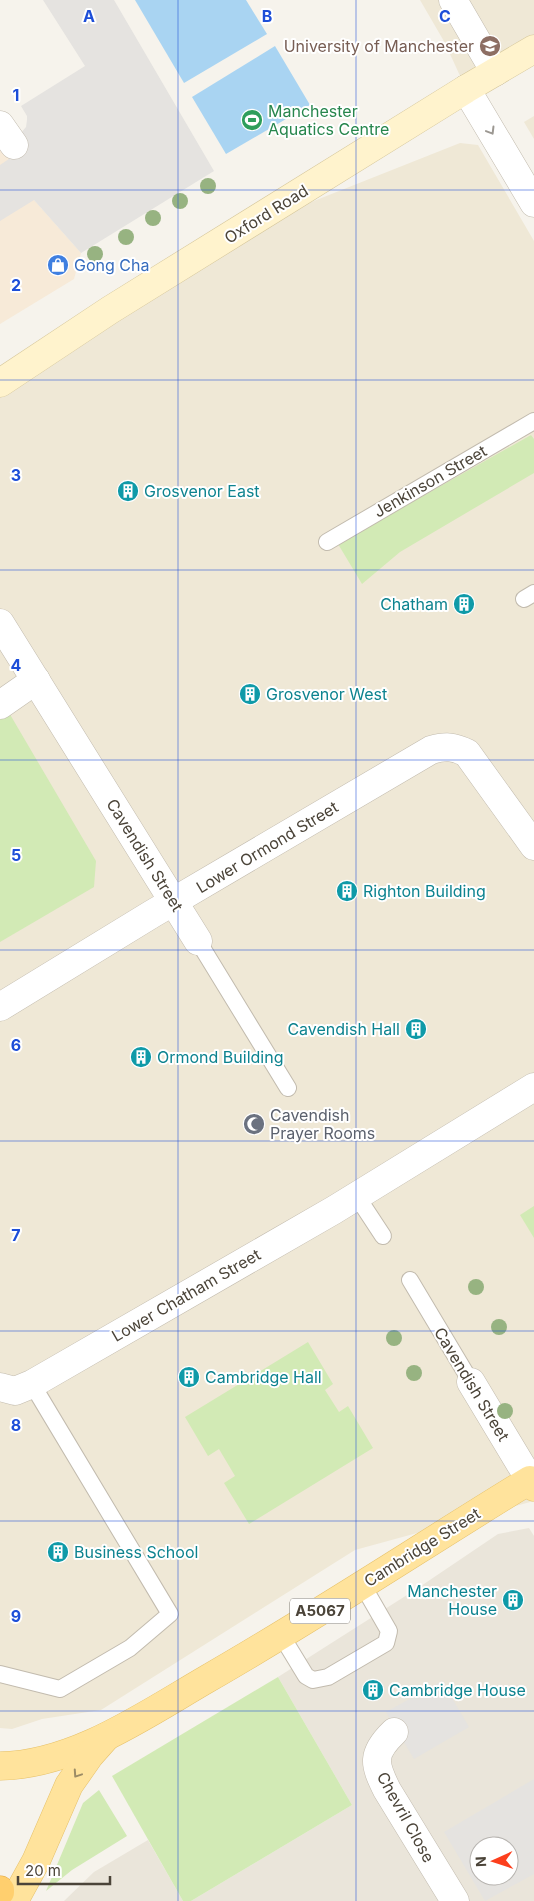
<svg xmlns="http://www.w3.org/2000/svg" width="534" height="1901" font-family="Inter,sans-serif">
<rect width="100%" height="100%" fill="#f6f3ec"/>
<g fill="#eae5da" fill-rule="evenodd">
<path d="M529,1528l5,8v365h-343l161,-96 -74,-128 140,-89 80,-54zM479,1846h30v30h-30z"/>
<path d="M148,1840l35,61h-119l30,-29z"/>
</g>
<path fill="#f7ead8" d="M0,125l19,28 -14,10 29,37 47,53 -7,26 -74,45z"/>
<g fill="#efe8d6">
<path d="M420,0h114v49l-68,40 -21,-46z"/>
<path d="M534,116v23l-10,-17z"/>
<path d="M460,143l18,2 56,96v1260l-179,49 -254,160 -59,9 -30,10 -12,-1v-1345l241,-153z"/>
</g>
<g fill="#d2eab5">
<path d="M531,435l3,4v34l-134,79 -38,32 -24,-40z"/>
<path d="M8,711l88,150 -2,26 -94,55v-222z"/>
<path d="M534,1206v32l-14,-23z"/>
<path d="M308,1342l25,42 -8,6 14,22 9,-6 25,42 -124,76 -25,-41 11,-7 -16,-27 -11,7 -23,-39z"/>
<path d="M278,1677l74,128 -161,96h-8l-71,-125z"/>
<path d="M99,1790l28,46 -55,34 -26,21 37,-88z"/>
</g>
<g fill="#e5e3e0" fill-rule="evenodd">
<path d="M43,0h71l100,171 -133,82 -47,-53 -34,21v-56l28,-19 -7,-13 5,-6 1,-7v-4l-6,-10 64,-40z"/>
<path d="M442,1681l27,46 -55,32 -28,-47z"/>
<path d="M534,1779v95l-49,27 -41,-69zM479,1846h30v30h-30z"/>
</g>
<g fill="#a9d4f2">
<path d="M135,0h111l21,34 -83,49z"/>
<path d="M275,46l35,59 -84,49 -34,-57z"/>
</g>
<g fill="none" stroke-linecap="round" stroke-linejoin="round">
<g stroke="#c2bbae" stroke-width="18">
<g id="lane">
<path d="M327,542l207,-121"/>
<path d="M524,599l10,-6"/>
<path d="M198,941l90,147"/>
<path d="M356,1195l27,41"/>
<path d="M410,1280l61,102"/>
<path d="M281,1635l25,41 7,4 15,-3 58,-34 3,-12 -27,-47"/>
<path d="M0,1674l60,15 70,-41 40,-34 -138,-230"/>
</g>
</g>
<g stroke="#c2bbae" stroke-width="29">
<g id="street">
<path d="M453,0l42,72"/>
<path d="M466,89l68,114"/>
<path d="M0,125l14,20"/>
<path d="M0,623l198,318"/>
<path d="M0,705l36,-25"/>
<path d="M0,1007l152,-93 279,-164c14,-4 22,-4 36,3l67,93"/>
<path d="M471,1382l59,98"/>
<path d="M0,1387l15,4 17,-7 302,-174 200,-123"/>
<path d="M394,1732c-23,22 -20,32 -7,58l68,111"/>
</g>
</g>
<g stroke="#d6c79b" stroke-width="29">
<path id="secondary" d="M0,383l110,-73 356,-221 68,-40"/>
</g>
<g stroke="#e6c16a" stroke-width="29">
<g id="primary">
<path d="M0,1766c74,-1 145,-51 207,-87 110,-63 215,-133 323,-199l4,7"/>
<path d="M14,1901l22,-40 33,-76 21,-30 16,-18"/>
</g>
</g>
<g stroke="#e0a43c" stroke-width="29">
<path id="highway" d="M0,1890v2"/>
</g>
<use href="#lane" stroke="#fff" stroke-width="16"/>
<use href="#street" stroke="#fff" stroke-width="28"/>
<use href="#secondary" stroke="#fff3cd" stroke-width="28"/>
<use href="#primary" stroke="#ffe39c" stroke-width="28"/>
<use href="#highway" stroke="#ffcf6e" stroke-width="28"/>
</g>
<g fill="#97b381">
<circle cx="208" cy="186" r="8"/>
<circle cx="180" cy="201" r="8"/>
<circle cx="153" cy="218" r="8"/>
<circle cx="126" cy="237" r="8"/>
<circle cx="95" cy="254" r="8"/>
<circle cx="476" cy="1287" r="8"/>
<circle cx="499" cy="1327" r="8"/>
<circle cx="394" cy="1338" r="8"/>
<circle cx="414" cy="1373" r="8"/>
<circle cx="505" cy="1411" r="8"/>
</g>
<defs><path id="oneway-chevron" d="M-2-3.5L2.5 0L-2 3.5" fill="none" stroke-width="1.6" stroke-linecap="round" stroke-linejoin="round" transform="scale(1.25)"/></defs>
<use stroke="#9c9892" href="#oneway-chevron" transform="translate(491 131) rotate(59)"/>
<use stroke="#9c8c66" href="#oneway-chevron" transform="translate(77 1774) rotate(124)"/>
<path fill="none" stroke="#1d4ed8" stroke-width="1" stroke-opacity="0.55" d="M178,0v1901M356,0v1901M0,190h534M0,380h534M0,570h534M0,760h534M0,950h534M0,1141h534M0,1331h534M0,1521h534M0,1711h534"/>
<defs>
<g id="university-disc" transform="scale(1.125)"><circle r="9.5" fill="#8d6e63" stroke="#fff"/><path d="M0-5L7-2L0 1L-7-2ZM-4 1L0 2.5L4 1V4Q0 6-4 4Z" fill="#fff"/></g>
<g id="stadium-disc" transform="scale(1.125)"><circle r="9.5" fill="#2e9e5b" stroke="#fff"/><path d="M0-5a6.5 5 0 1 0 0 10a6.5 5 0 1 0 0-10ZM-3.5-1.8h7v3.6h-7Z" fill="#fff"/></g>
<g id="shop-disc" transform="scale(1.125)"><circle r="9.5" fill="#3f7fe0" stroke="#fff"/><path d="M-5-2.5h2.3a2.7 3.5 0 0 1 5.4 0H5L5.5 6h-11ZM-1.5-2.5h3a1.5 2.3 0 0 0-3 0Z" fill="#fff"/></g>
<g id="building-disc" transform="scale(1.125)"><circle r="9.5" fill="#0f9aa8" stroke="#fff"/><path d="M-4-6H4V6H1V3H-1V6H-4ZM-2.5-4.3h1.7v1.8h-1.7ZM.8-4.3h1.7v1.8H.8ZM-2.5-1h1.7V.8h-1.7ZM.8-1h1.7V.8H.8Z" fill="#fff"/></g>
<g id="mosque-disc" transform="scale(1.125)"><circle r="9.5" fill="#6b7280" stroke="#fff"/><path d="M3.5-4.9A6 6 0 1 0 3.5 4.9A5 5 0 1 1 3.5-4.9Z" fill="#fff"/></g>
</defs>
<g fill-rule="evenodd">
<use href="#university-disc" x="490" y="46"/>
<use href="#stadium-disc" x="252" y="120"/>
<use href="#shop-disc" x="58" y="265"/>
<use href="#building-disc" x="128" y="491"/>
<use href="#building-disc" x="464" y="604"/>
<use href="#building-disc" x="250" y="694"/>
<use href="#building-disc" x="347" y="891"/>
<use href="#building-disc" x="416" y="1029"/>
<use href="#building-disc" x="141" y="1057"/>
<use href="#mosque-disc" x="254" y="1124"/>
<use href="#building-disc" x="189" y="1377"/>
<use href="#building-disc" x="58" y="1552"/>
<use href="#building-disc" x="513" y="1600"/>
<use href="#building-disc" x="373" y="1690"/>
</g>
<g text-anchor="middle" stroke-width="4" stroke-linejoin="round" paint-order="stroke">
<rect fill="#fff" stroke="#817c74" stroke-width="1" x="290" y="1598.5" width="60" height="25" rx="4"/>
<g font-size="15" font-weight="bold" fill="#4b4439">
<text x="320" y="1616">A5067</text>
</g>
<g font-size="16" fill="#785e54" stroke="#fff" text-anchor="end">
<text x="474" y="52">University of Manchester</text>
</g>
<g font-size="16" fill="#27864d" stroke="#fff" text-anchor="start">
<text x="268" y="117">Manchester<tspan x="268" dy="18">Aquatics Centre</tspan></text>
</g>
<g font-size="16" fill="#4b4439" stroke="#fff">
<text transform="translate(266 214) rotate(-32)" y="6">Oxford Road</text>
<text transform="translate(430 481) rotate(-30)" y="6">Jenkinson Street</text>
<text transform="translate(267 847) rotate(-31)" y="6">Lower Ormond Street</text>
<text transform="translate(145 855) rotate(58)" y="6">Cavendish Street</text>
<text transform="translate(186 1295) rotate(-30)" y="6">Lower Chatham Street</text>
<text transform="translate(472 1384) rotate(59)" y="6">Cavendish Street</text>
<text transform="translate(422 1547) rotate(-32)" y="6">Cambridge Street</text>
<text transform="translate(406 1817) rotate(61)" y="6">Chevril Close</text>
</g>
<g font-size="16" fill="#366cbe" stroke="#fff" text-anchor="start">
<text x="74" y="271">Gong Cha</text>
</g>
<g font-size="16" fill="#0d838f" stroke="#fff" text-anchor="start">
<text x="144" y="497">Grosvenor East</text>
<text x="448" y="610" text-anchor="end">Chatham</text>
<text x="266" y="700">Grosvenor West</text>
<text x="363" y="897">Righton Building</text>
<text x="400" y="1035" text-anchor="end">Cavendish Hall</text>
<text x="157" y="1063">Ormond Building</text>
<text x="205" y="1383">Cambridge Hall</text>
<text x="74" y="1558">Business School</text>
<text x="497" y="1597" text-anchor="end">Manchester<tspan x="497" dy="18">House</tspan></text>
<text x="389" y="1696">Cambridge House</text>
</g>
<g font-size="16" fill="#5b616d" stroke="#fff" text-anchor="start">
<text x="270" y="1121">Cavendish<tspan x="270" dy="18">Prayer Rooms</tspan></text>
</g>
</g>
<g font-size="16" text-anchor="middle" font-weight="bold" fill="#1d4ed8" stroke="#fff" stroke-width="4" stroke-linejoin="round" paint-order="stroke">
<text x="89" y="22">A</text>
<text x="267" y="22">B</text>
<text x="445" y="22">C</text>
<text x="16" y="101">1</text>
<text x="16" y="291">2</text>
<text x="16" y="481">3</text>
<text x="16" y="671">4</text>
<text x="16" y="861">5</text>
<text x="16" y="1051">6</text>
<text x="16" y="1241">7</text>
<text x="16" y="1431">8</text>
<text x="16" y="1622">9</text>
</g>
<g transform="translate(494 1861) rotate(267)"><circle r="24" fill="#ffffff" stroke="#b7b4b0"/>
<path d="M0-4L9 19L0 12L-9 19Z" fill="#fc3f1d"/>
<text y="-8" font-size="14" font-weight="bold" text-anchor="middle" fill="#4b4439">N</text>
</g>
<path d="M18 1876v8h92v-8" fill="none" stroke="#4b4439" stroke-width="2.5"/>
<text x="25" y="1876" font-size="15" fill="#4b4439" stroke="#ffffff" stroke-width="4" paint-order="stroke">20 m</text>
</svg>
